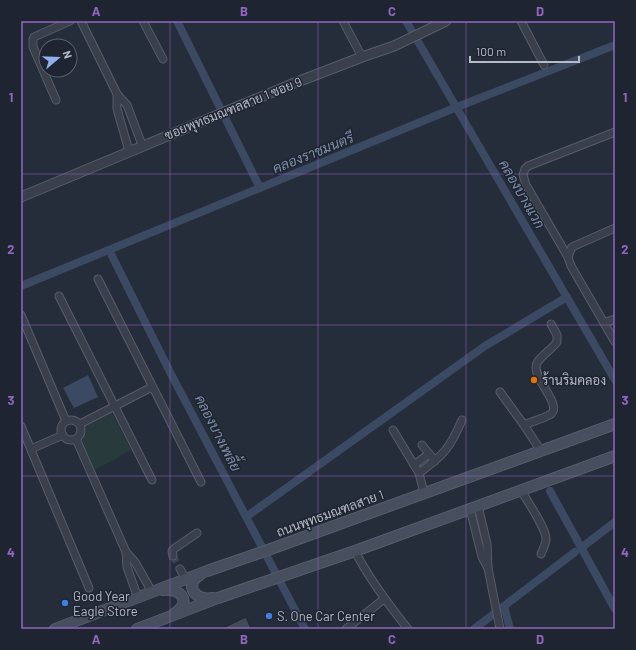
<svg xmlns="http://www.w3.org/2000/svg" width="636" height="650" font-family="Barlow,Sarabun,sans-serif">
<rect width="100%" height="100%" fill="#252d3a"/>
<path fill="#283a3c" d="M112,413l19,37 -36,20 -13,-27 3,-16z"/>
<path fill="#3c4962" d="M88,375l10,22 -24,11 -11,-20z"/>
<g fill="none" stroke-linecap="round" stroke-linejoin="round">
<g stroke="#3c4962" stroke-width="8">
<path d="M177,21l83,167"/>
<path d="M406,21l209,359"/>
<path d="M109,250l62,124 134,255"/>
<path d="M21,286l436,-179 158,-62"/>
<path d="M550,491l65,118"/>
<path d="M246,517l239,-171 82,-49"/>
<path d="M581,548l34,-26"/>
<path d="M504,606l6,23"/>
<path d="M474,629l101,-77"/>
</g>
</g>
<path fill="#424b59" stroke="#202632" d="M246,617l5,12h-30z"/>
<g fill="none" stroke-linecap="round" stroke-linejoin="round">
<path stroke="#3a424f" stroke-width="7" stroke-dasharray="7 3.5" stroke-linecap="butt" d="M173,556l7,13"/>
<g stroke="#575d69" stroke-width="9">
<g id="minor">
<path d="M81,21l36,73 10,11 15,40"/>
<path d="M143,21l20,38"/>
<path d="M343,21l19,36"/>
<path d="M521,21l23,44"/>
<path d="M117,94v15l12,42"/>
<path d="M56,100l-23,-53v-8l1,-2 36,-16"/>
<path d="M615,132l-87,34 -3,3 -2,6 3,10 42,72 3,9 44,76"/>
<path d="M568,257l4,-10 43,-19"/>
<path d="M98,279l103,203"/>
<path d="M59,296l93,184"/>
<path d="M21,315l45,106"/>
<path d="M604,323l11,-4"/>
<path d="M500,392l24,33 17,26"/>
<circle cx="71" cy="430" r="10"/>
<path d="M80,424l72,-37"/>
<path d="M524,425c7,-3 21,-7 27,-11 12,-10 -21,-37 -14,-51 4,-7 15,-14 20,-21v-7l-6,-11"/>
<path d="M21,426l68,162"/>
<path d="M393,430l26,43"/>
<path d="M76,439l50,113 9,10 17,30"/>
<path d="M422,445l13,16"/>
<path d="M31,449l32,-14"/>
<path d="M414,465l15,-11"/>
<path d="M521,490c6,11 25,38 25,49 0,5 -3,10 -5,15"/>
<path d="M424,493l-5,-20c25,-18 31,-25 43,-53"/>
<path d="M478,506l9,38 1,24 12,61"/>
<path d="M470,509l12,48 6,11"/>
<path d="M355,551c14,28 33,53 53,78"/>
<path d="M126,552l1,15 11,31"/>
<path d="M173,556l-1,-5 3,-3 22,-15"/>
<path d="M180,569l6,10"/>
<path d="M346,629l38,-30"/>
</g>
</g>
<g stroke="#575d69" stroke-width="11">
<path id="tertiary" d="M21,197l271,-113 70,-27 32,-11 52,-25"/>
</g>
<g stroke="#575d69" stroke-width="12">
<g id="secondary">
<path d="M200,575c-16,10 -6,26 13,23"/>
<path d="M163,590c18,-2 29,12 12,23"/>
<path d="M55,629l152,-58 61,-21 347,-126"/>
<path d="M137,629l81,-31 137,-47 260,-95"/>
</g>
</g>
<use href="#minor" stroke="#393f4b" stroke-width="7"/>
<use href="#tertiary" stroke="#393f4b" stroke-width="9"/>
<use href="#secondary" stroke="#474e5d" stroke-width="10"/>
</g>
<path fill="none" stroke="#9265c2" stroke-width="1" stroke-opacity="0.55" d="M170,21v608M318,21v608M466,21v608M21,174h594M21,325h594M21,476h594"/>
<circle fill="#e8710a" stroke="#1e2430" stroke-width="1.5" cx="534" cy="380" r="4"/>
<g fill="#3f7fe0" stroke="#1e2430" stroke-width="1.5">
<circle cx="65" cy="603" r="4"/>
<circle cx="269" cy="616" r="4"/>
</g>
<g text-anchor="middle" stroke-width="3" stroke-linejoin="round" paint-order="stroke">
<g font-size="13" fill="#b4bac6" stroke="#1e2430">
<text transform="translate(233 108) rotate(-22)" y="5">ซอยพุทธมณฑลสาย 1 ซอย 9</text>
<text transform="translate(330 513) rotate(-20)" y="5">ถนนพุทธมณฑลสาย 1</text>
</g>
<g font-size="13" fill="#b4bac6" stroke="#1e2430" text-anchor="start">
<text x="542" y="385">ร้านริมคลอง</text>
<text x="73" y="601">Good Year<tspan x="73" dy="15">Eagle Store</tspan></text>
<text x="277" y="621">S. One Car Center</text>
</g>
<g font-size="14" font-style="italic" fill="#7e8eab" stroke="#1e2430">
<text transform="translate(313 153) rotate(-22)" y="5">คลองราชมนตรี</text>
<text transform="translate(522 194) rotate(60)" y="5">คลองบางแวก</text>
<text transform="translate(218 433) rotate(63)" y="5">คลองบางเพลี้ย</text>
</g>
</g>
<rect width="636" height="650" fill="none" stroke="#1e2430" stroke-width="44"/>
<g transform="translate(58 58) rotate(71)"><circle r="19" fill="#1e2430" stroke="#5a606c"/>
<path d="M0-3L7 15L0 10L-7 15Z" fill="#91aeee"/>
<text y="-6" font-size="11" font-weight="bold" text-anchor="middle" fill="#b4bac6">N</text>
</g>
<path d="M470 56v6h109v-6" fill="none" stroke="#b4bac6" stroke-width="2"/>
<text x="476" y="56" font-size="12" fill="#b4bac6" stroke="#1e2430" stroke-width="3" paint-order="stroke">100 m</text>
<rect x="22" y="22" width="592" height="606" fill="none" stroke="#9265c2" stroke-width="1.5"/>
<g font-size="13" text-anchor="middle" font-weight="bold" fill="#9265c2">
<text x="96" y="16">A</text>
<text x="244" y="16">B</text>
<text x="392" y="16">C</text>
<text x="540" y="16">D</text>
<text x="11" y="102">1</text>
<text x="625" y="102">1</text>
<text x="11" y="254">2</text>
<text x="625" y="254">2</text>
<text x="11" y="405">3</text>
<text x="625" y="405">3</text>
<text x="11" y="557">4</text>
<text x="625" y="557">4</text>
<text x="96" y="644">A</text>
<text x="244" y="644">B</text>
<text x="392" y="644">C</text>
<text x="540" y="644">D</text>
</g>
</svg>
